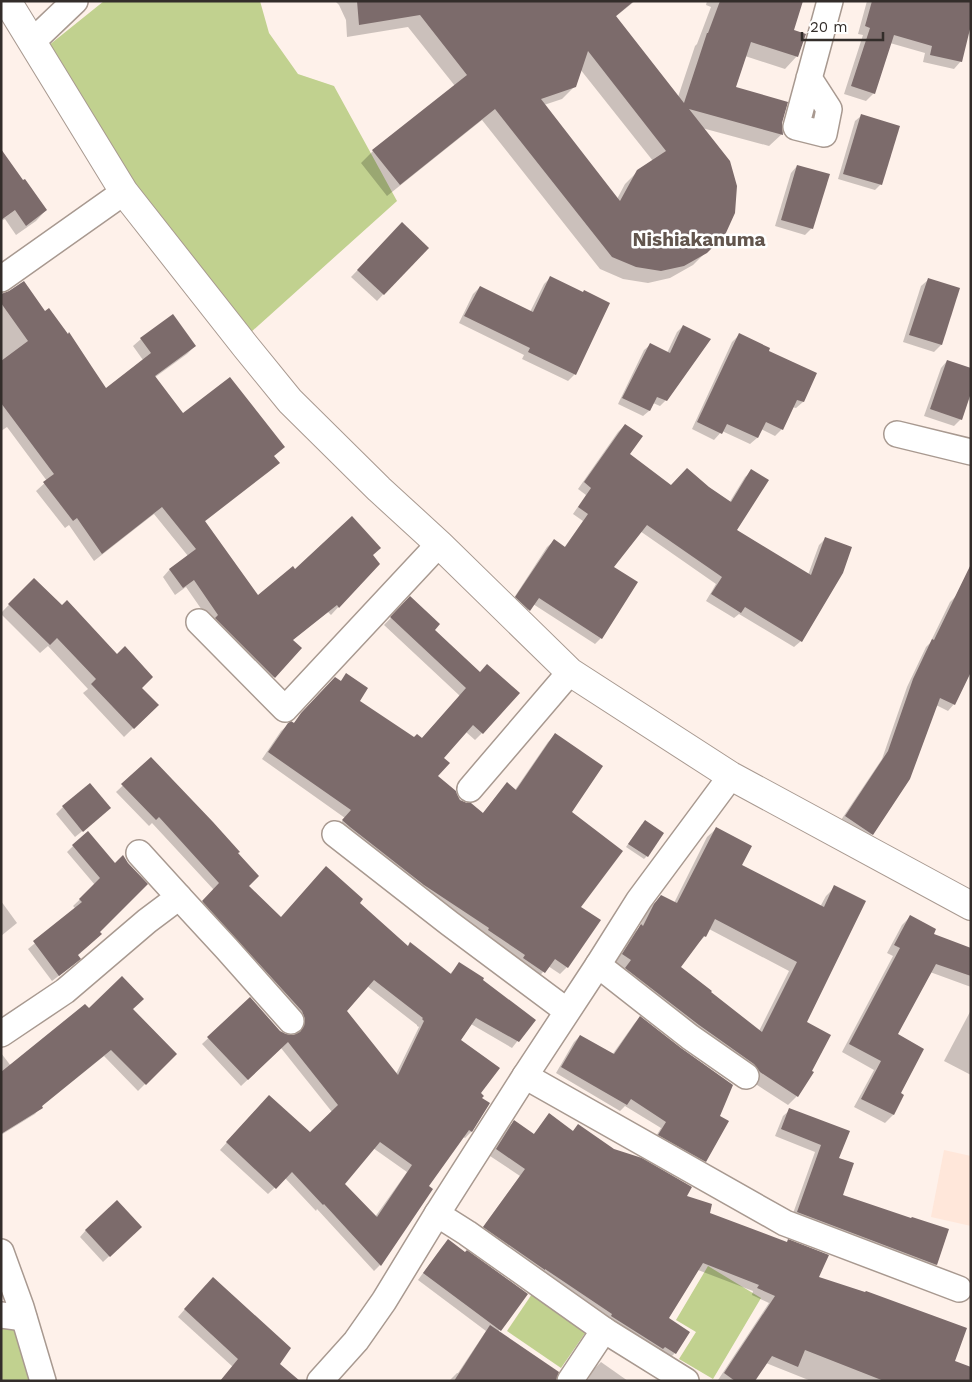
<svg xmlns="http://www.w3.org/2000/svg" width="972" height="1382" font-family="'Work Sans',sans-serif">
<rect width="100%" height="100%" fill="#fef1ea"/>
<path fill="#ffe7da" d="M944,1150l27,6v70l-40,-9z"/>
<g fill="#c1d18f">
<path d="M104,1h156l9,32 29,41 36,12 63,115 -147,132 -120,-147 -82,-140z"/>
<path d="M708,1266l53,32 -48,81 -34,-20 17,-27 -20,-12z"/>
<path d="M534,1291l54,38 -27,39 -54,-37z"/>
<path d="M1,1324l14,1 16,56h-30z"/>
</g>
<g fill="#0003" fill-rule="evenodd">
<path d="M335,1h300l-20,16 63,80 17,-51 2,-2 14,-37 -5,-2 1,-4h95l-10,30 5,25 -12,13 -40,-13 -11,32 47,35 1,11 -13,12 -67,-18 22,106 -31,31 -23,13 -22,5 -25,-4 -23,-10 -118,-149 -95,76 -26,-33 12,-12 82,-65 -47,-59 -61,10 -1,-17 -7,-15zM580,69l73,92 -15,10 -13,13 -8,15 -73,-94 18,-6 13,-13z"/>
<path d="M867,1h104l-10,60 -7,8 -31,-7 2,-9 -35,-10 -16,50 -8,8 -22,-7 19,-59 -5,-1z"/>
<path d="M861,116l20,68 -6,6 -37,-11 17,-58z"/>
<path d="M1,166l45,44 -10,11 -20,14 -11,-16 -4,2z"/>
<path d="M797,166l15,62 -7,7 -30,-9 16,-53z"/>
<path d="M402,224l25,24 -50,53 -26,-24z"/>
<path d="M550,278l25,96 -7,7 -46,-22 2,-4 -65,-32 14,-29 7,-7 50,25 14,-28z"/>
<path d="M928,280l30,9 -17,56 -7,7 -31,-10 18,-56z"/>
<path d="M1,296l43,17 62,76 37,-29 -10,-14 8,-7 54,7 -8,8 -33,24 29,37 90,41 5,7 -8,8 -66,51 54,74 37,-26 76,-14 7,8 -47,51 -3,-3 -36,28 9,8 -35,37 -55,-62 -25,-36 -11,8 -12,-18 7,-8 18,-13 -34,-42 -60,47 -25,-36 -4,3 -29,-37 11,-10 -40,-54 -6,4z"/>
<path d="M683,326l-17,74 -6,6 -7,-3 -4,8 -6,5 -25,-12 26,-54 6,-5 17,8 10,-21z"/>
<path d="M739,335l28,17 48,22 -12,28 -7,6 -4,-1 -10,22 -7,7 -14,-7 -4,9 -7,6 -28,-13 -8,9 -22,-11 40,-87z"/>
<path d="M947,361l14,58 -7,7 -30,-10 17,-48z"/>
<path d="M625,425l3,29 43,33 58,16 16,-26 7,-6 -16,59 72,45 11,-30 6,-6 -24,102 -7,6 -55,-33 -5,4 -28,-17 10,-17 -76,-53 -28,37 -11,70 -6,6 -62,-40 -10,12 -13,-12 37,-57 7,-6 10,7 19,-27 -10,-7 13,-19 -8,-6 40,-57z"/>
<path d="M34,579l123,126 -33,32 -41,-44 5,-4 -40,-43 -8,7 -39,-39v-1z"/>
<path d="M957,595l-3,109 -6,7 -12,-6 -64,129 -7,7 -26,-18 43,-64 25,-72 19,-40 4,-4 20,-41z"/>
<path d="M410,598l24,32 46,43 2,60 -7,7 -9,-8 -24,26 -6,18 24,25 22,13 25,-30 8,6 33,-48 7,-7 15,77 10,95 -13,60 -7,7 -12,-8 -11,13 -201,-151 9,-10 -83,-59 19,-28 8,-7h4l35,-39 12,-3 6,-7 12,26 56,38h7l39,-43 -76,-71z"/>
<path d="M151,759l86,94 10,33 34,33 77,-16 49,44 43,27 9,-10 75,56 -22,28 -41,-24 -11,17 21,57 8,6 -18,28 -6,6 -2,-1 -36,49 -47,79 -6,6 -57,-62 -1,2 -31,-33 -17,16 -48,-44 42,-47 48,31 22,-22 -51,-64 -40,38 -39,-42 48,-45 29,33 7,4h8l4,-2 1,-8 -102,-118 17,-18 -62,-67 -3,3 -33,-34zM367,986l50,39v1l2,1 -23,47 -50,-63zM373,1148l34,24 -32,45 -31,-33z"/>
<path d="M63,807l39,8 -27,22 -19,-23z"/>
<path d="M642,824l5,32 -3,3 -18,-12z"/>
<path d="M716,829l25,36 79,42 6,-11 9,-9 -30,136 6,49 -14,24 -9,9 -37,-24 -137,-118 18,-29 6,-5 8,-15 6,-9 9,-8 13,6 33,-66zM709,929l80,42 -30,60 -80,-64 17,-22 9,-9z"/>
<path d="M73,846l42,19 -42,100 -21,16 -24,-32 48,-40 -3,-3 22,-21 -28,-33z"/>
<path d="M1,901l16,22 -16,13z"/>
<path d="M910,917l22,18 39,14v38l-41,-15 -34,63 3,59 3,1 -9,20 -8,8 -31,-16 20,-37 -32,-18 51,-96 -6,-3 15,-28z"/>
<path d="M131,1009l44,45 -37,37 -34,-35 -63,51 -6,7 -34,21v-82l10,13z"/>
<path d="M971,1010v65l-27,-14z"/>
<path d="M640,1017l79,100 -14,44 -6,6 -46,-26 8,-13 -36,-22 -5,5 -64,-38 18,-31 6,-6 32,19 22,-31z"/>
<path d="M790,1110l48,49 3,37 70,23 37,11 -12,35 -6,7 -139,-53 24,-67 -40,-16 8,-20z"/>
<path d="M550,1114l22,18 6,-6 107,71 23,17 110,64 135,84 4,19h-146l-45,-18 -13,18h-34l-1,-1 51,-77 -17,-8 1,-4 -55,-21 -31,49 21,13 -13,21 -7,7 -190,-126 42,-58 -30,-20 17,-28 7,-6 19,13z"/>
<path d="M140,1227l-37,35 -23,-25 6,-7z"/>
<path d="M448,1241l78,53 -28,38 56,49h-105l8,-8h1l28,-42 -68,-51 24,-33z"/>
<path d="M206,1285l83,63 -56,19 -55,-50z"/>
<path d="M601,1362l27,19h-41l7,-12z"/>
</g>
<g fill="#7c6b6b" fill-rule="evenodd">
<path d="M357,1h277l-18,15 68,87 23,-70h1l12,-32h83l-9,29 12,4 -8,23 -47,-15 -15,45 52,15 -6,21 1,12 -94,-26 41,52 7,25 -2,27 -10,22 -18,18 -23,13 -23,5 -25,-4 -24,-10 -117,-148 -95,76 -28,-35 95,-75 -47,-60 -61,10zM588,51l78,100 -29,19 -17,31 -79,-102 35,-12z"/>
<path d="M872,1h99v24l-9,37 -32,-7 2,-9 -38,-11 -19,59 -24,-8 19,-58 -5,-2z"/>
<path d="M861,114l39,12 -18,59 -39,-11z"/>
<path d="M1,149l22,31 2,-1 22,31 -21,16 -11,-16 -14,10z"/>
<path d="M797,165l33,9 -17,55 -32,-9z"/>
<path d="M402,222l27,26 -45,47 -27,-25z"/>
<path d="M550,276l33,16 1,-2 26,13 -34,72 -48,-23 2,-4 -66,-32 16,-30 53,26z"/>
<path d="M928,278l32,10 -18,57 -33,-10z"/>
<path d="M24,281l21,30 4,-3 19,26 1,-2 23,35 14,21 45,-35 -11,-15 33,-24 23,32 -41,30 28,37 47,-36 55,70 -11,9 6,7 -75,58 53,74 35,-29 2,3 57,-53 29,32 -8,7 7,9 -41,44 -2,-3 -44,35 9,8 -27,30 -60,-60 3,-3 -24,-35 -11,8 -14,-19 27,-20 -34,-42 -60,47 -25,-36 -4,3 -30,-39 11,-8 -53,-71v-42l27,-20 -27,-38v-9l8,-3z"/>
<path d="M683,325l28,14 -44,62 -10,-4 -7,14 -28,-13 28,-55 20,10z"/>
<path d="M739,333l31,15 -1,3 48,22 -13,29 -7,-2 -14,30 -17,-8 -8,16 -31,-14 -5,10 -25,-12z"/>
<path d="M947,360l24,8v25l-9,27 -32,-11z"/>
<path d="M625,424l18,12 -13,18 41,31 16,-17 22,19 22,15 20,-33 18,11 -32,50 74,45 14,-38 27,10 -9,26 -41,69 -57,-35 -4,6 -30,-19 11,-17 -75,-52 -33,42 24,15 -36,57 -63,-41 -9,13 -15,-14 39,-58 11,8 23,-33 -10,-7 13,-19 -7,-6z"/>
<path d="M971,564v108l-16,33 -15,-7 -30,81 -37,56 -28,-19 43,-65 25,-72 19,-40 2,1z"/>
<path d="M34,578l28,27 5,-5 50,54 8,-8 28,31 -11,11 17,17 -25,24 -43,-45 5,-5 -39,-41 -7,7 -42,-41z"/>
<path d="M410,596l30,28 -5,6 45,42 7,-8 33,29 -37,41 -10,-9 -29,33 6,5 -12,13 18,15 1,3 3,6 7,3h4l12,10 24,-31 9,8 39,-57 48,33 -31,46 51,39 -42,56 20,13 -33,48 -13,-9 -10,14 -22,-15 2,-3 -37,-25 1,-2 -65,-43 -74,-58 -8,-7 9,-10 -83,-58 20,-29 3,-2 3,2 7,-10 34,-36 6,4 5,-8 22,15 -8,13 54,36 3,-3 5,4 44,-50 -76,-71z"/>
<path d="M151,757l62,65 27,30 -2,1 21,23 -10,10 32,31 45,-51 37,33 -3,4 48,43 2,-4 41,32 8,-12 25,16 -1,2 53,40 -17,22 -43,-24 -15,22 39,28 -19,25 3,3 -2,2 8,5 -18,29 -3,-2 -40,56 4,3 -52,77 -57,-62 -1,1 -31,-33 -16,17 -50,-47 43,-47 41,37 28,-27 -50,-63 -40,38 -41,-43 43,-40 30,34 6,3 7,1 7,-3 4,-6 1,-7 -3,-8 -100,-110 17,-18 -60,-66 -3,3 -35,-36zM374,980l49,38 -1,1 2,2 -26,54 -51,-64zM380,1142l32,23 -35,52 -32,-33z"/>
<path d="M90,783l21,25 -28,24 -21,-26z"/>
<path d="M645,820l19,13 -16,24 -20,-13z"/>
<path d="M716,827l36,19 -10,19 82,42 10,-22 32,16 -59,121 24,13 -19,36 2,1 -16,25 -38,-25 -6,-8 -55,-39 -74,-57 6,-8 -9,-6 19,-30 2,2 11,-22 7,-9 16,8zM715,919l82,43 -35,70 -51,-40 1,-1 -31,-24 23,-31 2,1z"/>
<path d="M88,831l27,32 8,-8 5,8 20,21 -48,48 2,2 -24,21 3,4 -22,17 -26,-35 49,-39 -3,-3 21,-21 -28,-33z"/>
<path d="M910,915l26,14 -2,5 37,14v28l-35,-12 -38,70 26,15 -23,44 3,2 -10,20 -33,-16 20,-38 -32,-17 51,-96 -6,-3z"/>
<path d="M122,976l22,23 -11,10 44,45 -31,31 -35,-35 -69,56 1,2 -42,26v-62l84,-68 4,4z"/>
<path d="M640,1016l41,32 52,37 -13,31 9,5 -23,41 -48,-27 8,-13 -35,-23 -4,6 -66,-38 19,-32 34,19z"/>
<path d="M789,1108l61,23 -11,27 15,5 -11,32 68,23 1,-1 37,12 -12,36 -140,-53 24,-67 -40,-16z"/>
<path d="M549,1113l24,18 5,-7 36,25 28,9 50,29 -5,9 25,8 -2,9 77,29 1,-3 41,16 -10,22 46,15 1,-1 101,37 -12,33 16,6v14h-87l-79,-31 -7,17 -26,-11 -17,25h-20l-11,-8 51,-77 -18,-8 2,-3 -56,-22 -34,55 21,14 -14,22 -11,-7 -2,2 -52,-33 1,-2 -67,-45v1l-62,-43 42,-58 -29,-20 18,-29 20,14z"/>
<path d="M117,1200l25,27 -32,30 -25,-27z"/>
<path d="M448,1239l17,13 2,-2 61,44 -27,37 -78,-58z"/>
<path d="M213,1277l78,71 -11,16 20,17h-80l18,-22 -54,-50z"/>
<path d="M490,1325l69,47 -3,9h-102z"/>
</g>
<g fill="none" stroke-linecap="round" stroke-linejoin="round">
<g stroke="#a89990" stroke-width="28">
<g id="minor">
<path d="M33,41l42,-40"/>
<path d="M809,78l20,31 -5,25 -28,-7 34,-126"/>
<path d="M1,279l123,-87"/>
<path d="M897,434l74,18"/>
<path d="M199,622l86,87 154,-165"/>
<path d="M470,789l100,-117"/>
<path d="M335,834l114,89 118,88"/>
<path d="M179,897l48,52 64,72"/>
<path d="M598,965l92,72 56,39"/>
<path d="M1,1034l64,-43 82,-70 32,-24 -40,-44"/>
<path d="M525,1076l260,147 174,66"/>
<path d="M437,1214l30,19 137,97 82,51"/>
<path d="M1,1252l20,55 22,74"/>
<path d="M1,1315l23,3"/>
<path d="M320,1381l36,-40 28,-40 53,-87 88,-138 73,-111 41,-65 92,-124"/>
<path d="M570,1381l34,-51"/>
</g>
</g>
<g stroke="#a89990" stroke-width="30">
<path id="tertiary" d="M7,1l117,191 122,155 44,54 89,88 60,55 131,128 161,104 240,130"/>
</g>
<use href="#minor" stroke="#fff" stroke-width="25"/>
<use href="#tertiary" stroke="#fff" stroke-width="28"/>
</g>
<g text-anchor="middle" stroke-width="5" stroke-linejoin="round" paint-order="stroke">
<g font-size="19" font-weight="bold" fill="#62554d" stroke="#fff">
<text x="699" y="246">Nishiakanuma</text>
</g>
</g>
<rect width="972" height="1382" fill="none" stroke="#332d2a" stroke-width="5"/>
<path d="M802 32v8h81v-8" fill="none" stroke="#332d2a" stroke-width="2.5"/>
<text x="810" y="32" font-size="15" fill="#332d2a" stroke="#ffffff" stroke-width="4" paint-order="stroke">20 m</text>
</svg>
